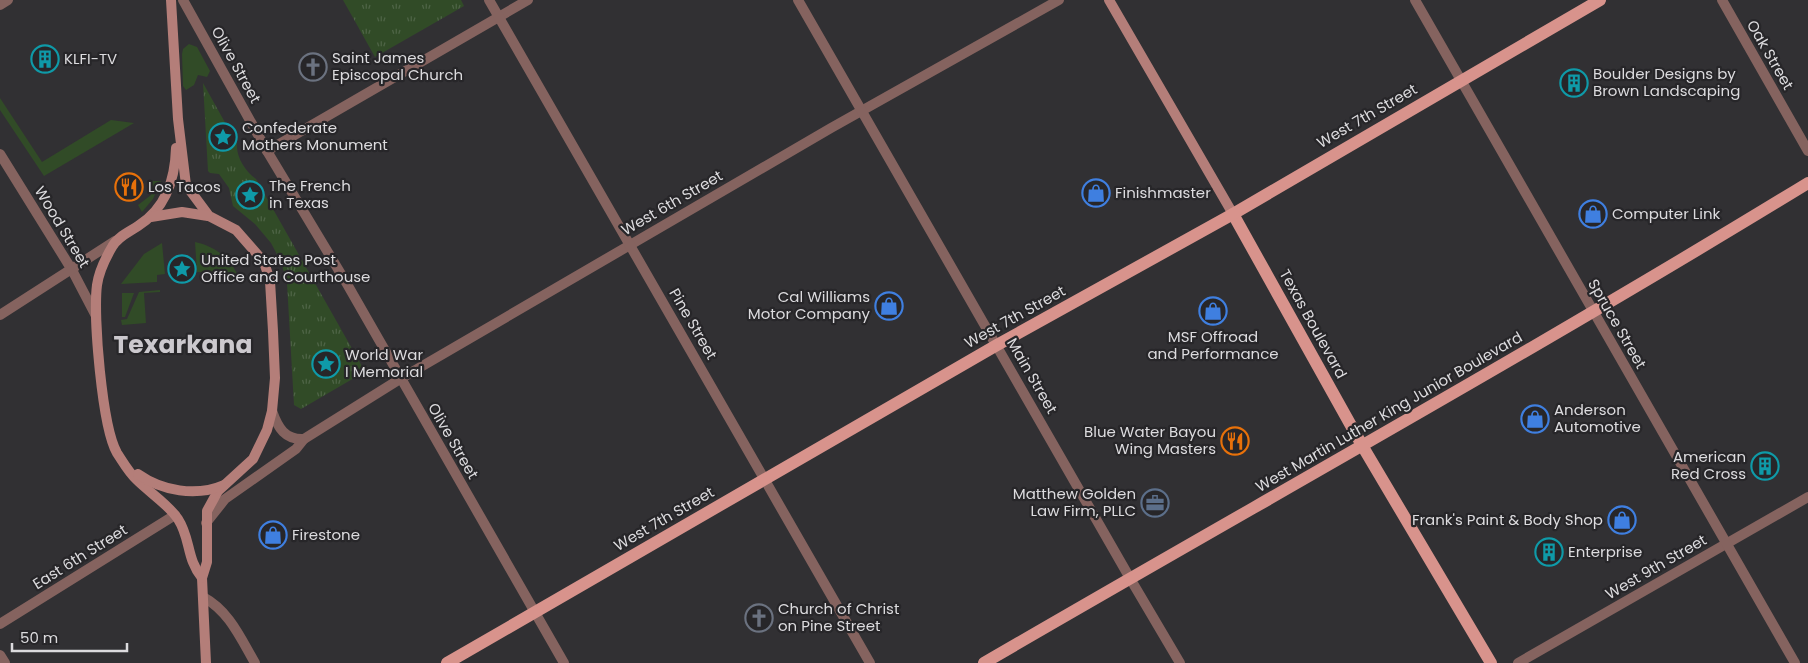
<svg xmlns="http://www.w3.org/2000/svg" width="1808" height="663" font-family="Poppins,sans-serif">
<defs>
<pattern id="park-tufts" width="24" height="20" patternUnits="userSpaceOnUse" patternTransform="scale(1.25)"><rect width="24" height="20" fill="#314b27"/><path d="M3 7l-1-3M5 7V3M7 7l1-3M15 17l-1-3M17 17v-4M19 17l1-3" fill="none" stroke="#4e6446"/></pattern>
</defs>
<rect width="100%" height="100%" fill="#313033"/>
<g fill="#314b27">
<path d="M189,44l8,3 13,24 -3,6 -9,-2 -4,10 -8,5 -3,-4 -1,-32 1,-5z"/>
<path d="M0,98l42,64 69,-42 23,3 -90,53 -44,-66z"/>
<path d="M151,181h10l-8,18 -11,13 -4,-7 13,-10z"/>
<path d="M195,242c20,4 39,18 44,38l-29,2 -1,-10h-12z"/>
<path d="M162,243l3,31 -8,1v7l-36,2 23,-30z"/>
<path d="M160,290v2l-16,1 2,30 -24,2 -1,-5 6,-1 12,-27z"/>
<path d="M122,293h12l-9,24h-3z"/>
</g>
<g fill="url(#park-tufts)">
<path d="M343,0h118l3,6 -89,51z"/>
<path d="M203,83l34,61c-1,13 8,27 19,35l107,189 -2,6 -60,35 -7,-4 -7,-122 -6,-21 -10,-19 -16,-19 -22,-18 -4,-18 -10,-14 -9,-1 -2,-2z"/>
</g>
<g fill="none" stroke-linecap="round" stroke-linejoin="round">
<g stroke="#85635f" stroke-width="10">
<path d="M183,0l84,151 80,133 217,379"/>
<path d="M1722,0l86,151"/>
<path d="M267,151l261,-151"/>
<path d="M272,411c6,17 13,29 32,28"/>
<path d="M206,523l19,-24 71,-50 8,-10 96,-60 230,-134 201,-117 228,-128"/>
<path d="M1131,580l49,83"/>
<path d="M203,597c26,14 37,40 52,66"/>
<path d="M0,624l175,-109"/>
<path d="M0,655l5,8"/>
<path d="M1518,663l290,-166"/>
</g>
<g stroke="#85635f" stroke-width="10">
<path d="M489,0l381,663"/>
<path d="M798,0l333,580"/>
<path d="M1415,0l380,663"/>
<path d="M0,5l8,-5"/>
<path d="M0,154l72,116 24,46"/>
<path d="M0,315l115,-74"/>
</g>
<g stroke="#b47e79" stroke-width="10">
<path d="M171,0l7,119 8,66 23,31 27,14 28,32 6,19 3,50 2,47 -3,33 -5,19 -14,29 -35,32 -11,20v51l-5,16 4,85"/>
<path d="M1109,0l124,214"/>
<path d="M176,148c-1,32 -10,60 -38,78 -9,6 -21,11 -26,21 -7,12 -13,24 -15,38 -4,31 5,142 20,168 6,9 12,20 20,27 13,13 31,24 41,39 13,20 8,39 24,59"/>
<path d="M151,217l31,-5 26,4"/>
<path d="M138,474c24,17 58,23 86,11"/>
</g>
<g stroke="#d8938c" stroke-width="12">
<path d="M1233,214l130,233 128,216"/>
<path d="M447,663l550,-318 236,-131 367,-214"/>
<path d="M984,663c275,-160 553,-314 824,-480"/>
</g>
</g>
<defs>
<g id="building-ring" transform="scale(1.4375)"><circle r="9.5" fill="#272629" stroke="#0f9aa8" stroke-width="1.5"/><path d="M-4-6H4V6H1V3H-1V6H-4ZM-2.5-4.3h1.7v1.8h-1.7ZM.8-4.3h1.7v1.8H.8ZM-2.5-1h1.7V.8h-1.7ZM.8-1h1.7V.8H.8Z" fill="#0f9aa8"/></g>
<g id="church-ring" transform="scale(1.4375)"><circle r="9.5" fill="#272629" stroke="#6b7280" stroke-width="1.5"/><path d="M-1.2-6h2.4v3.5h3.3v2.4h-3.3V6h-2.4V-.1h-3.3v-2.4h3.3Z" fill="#6b7280"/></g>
<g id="sight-ring" transform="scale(1.4375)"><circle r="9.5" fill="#272629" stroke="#0f9aa8" stroke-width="1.5"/><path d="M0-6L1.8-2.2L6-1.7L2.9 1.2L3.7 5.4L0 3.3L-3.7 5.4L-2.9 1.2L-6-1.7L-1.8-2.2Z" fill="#0f9aa8"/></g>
<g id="restaurant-ring" transform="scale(1.4375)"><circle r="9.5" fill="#272629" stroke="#e8710a" stroke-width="1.5"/><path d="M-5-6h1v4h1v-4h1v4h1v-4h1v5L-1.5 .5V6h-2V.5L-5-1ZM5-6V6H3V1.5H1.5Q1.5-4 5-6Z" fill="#e8710a"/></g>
<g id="shop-ring" transform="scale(1.4375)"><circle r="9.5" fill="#272629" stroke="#3f7fe0" stroke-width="1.5"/><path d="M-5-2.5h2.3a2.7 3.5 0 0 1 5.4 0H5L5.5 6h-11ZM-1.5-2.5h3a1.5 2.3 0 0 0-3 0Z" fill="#3f7fe0"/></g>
<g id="office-ring" transform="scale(1.4375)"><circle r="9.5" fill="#272629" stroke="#5c6f8a" stroke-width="1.5"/><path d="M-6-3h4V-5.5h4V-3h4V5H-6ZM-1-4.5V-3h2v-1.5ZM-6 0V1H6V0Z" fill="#5c6f8a"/></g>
</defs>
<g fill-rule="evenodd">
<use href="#building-ring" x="45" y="59"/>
<use href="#church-ring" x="313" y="67"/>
<use href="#building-ring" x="1574" y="83"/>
<use href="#sight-ring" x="223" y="137"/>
<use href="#restaurant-ring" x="129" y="187"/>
<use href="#shop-ring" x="1096" y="193"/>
<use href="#sight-ring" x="250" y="195"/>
<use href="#shop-ring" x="1593" y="214"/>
<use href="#sight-ring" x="182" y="269"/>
<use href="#shop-ring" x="889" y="306"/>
<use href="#shop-ring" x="1213" y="311"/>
<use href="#sight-ring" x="326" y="364"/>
<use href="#shop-ring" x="1535" y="419"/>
<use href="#restaurant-ring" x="1235" y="441"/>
<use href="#building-ring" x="1765" y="466"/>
<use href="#office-ring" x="1155" y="503"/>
<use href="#shop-ring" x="1622" y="520"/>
<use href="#shop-ring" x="273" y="535"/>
<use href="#building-ring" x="1549" y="552"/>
<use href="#church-ring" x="759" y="618"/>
</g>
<g text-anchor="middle" stroke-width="4.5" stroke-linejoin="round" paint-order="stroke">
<g font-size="15" fill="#dcdbde" stroke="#272629">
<text transform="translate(1770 55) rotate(60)" y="5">Oak Street</text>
<text transform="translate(236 65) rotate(61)" y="5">Olive Street</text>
<text transform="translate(1367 116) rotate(-30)" y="5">West 7th Street</text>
<text transform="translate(672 203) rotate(-30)" y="5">West 6th Street</text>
<text transform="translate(62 227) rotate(59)" y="5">Wood Street</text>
<text transform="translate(1015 317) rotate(-29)" y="5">West 7th Street</text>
<text transform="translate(693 324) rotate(60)" y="5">Pine Street</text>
<text transform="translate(1313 324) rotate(61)" y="5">Texas Boulevard</text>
<text transform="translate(1617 324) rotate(60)" y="5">Spruce Street</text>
<text transform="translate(1032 376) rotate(60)" y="5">Main Street</text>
<text transform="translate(1389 412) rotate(-30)" y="5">West Martin Luther King Junior Boulevard</text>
<text transform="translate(453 441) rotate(60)" y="5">Olive Street</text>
<text transform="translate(664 519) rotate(-30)" y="5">West 7th Street</text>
<text transform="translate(80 557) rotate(-32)" y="5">East 6th Street</text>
<text transform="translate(1656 567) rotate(-30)" y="5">West 9th Street</text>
</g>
<g font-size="15" fill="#dcdbde" stroke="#272629" text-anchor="start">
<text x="332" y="63">Saint James<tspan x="332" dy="17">Episcopal Church</tspan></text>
<text x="64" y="64">KLFI-TV</text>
<text x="1593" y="79">Boulder Designs by<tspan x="1593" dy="17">Brown Landscaping</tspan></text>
<text x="242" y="133">Confederate<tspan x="242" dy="17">Mothers Monument</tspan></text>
<text x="269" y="191">The French<tspan x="269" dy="17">in Texas</tspan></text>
<text x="148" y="192">Los Tacos</text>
<text x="1115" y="198">Finishmaster</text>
<text x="1612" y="219">Computer Link</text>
<text x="201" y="265">United States Post<tspan x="201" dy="17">Office and Courthouse</tspan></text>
<text x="870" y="302" text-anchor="end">Cal Williams<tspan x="870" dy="17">Motor Company</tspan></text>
<text x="1213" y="342" text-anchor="middle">MSF Offroad<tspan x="1213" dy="17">and Performance</tspan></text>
<text x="345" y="360">World War<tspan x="345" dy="17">I Memorial</tspan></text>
<text x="1554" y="415">Anderson<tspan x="1554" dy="17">Automotive</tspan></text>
<text x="1216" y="437" text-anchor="end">Blue Water Bayou<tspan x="1216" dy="17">Wing Masters</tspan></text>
<text x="1746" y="462" text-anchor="end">American<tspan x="1746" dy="17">Red Cross</tspan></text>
<text x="1136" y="499" text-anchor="end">Matthew Golden<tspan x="1136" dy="17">Law Firm, PLLC</tspan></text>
<text x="1603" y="525" text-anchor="end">Frank's Paint &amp; Body Shop</text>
<text x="292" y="540">Firestone</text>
<text x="1568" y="557">Enterprise</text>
<text x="778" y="614">Church of Christ<tspan x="778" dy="17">on Pine Street</tspan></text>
</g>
<g font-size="25" font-weight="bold" fill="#ccc9ce" stroke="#272629">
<text x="183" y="353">Texarkana</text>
</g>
</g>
<path d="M12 643v8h115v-8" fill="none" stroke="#dcdbde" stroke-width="2.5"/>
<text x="20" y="643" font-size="15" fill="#dcdbde" stroke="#272629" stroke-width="4" paint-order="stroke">50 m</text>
</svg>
